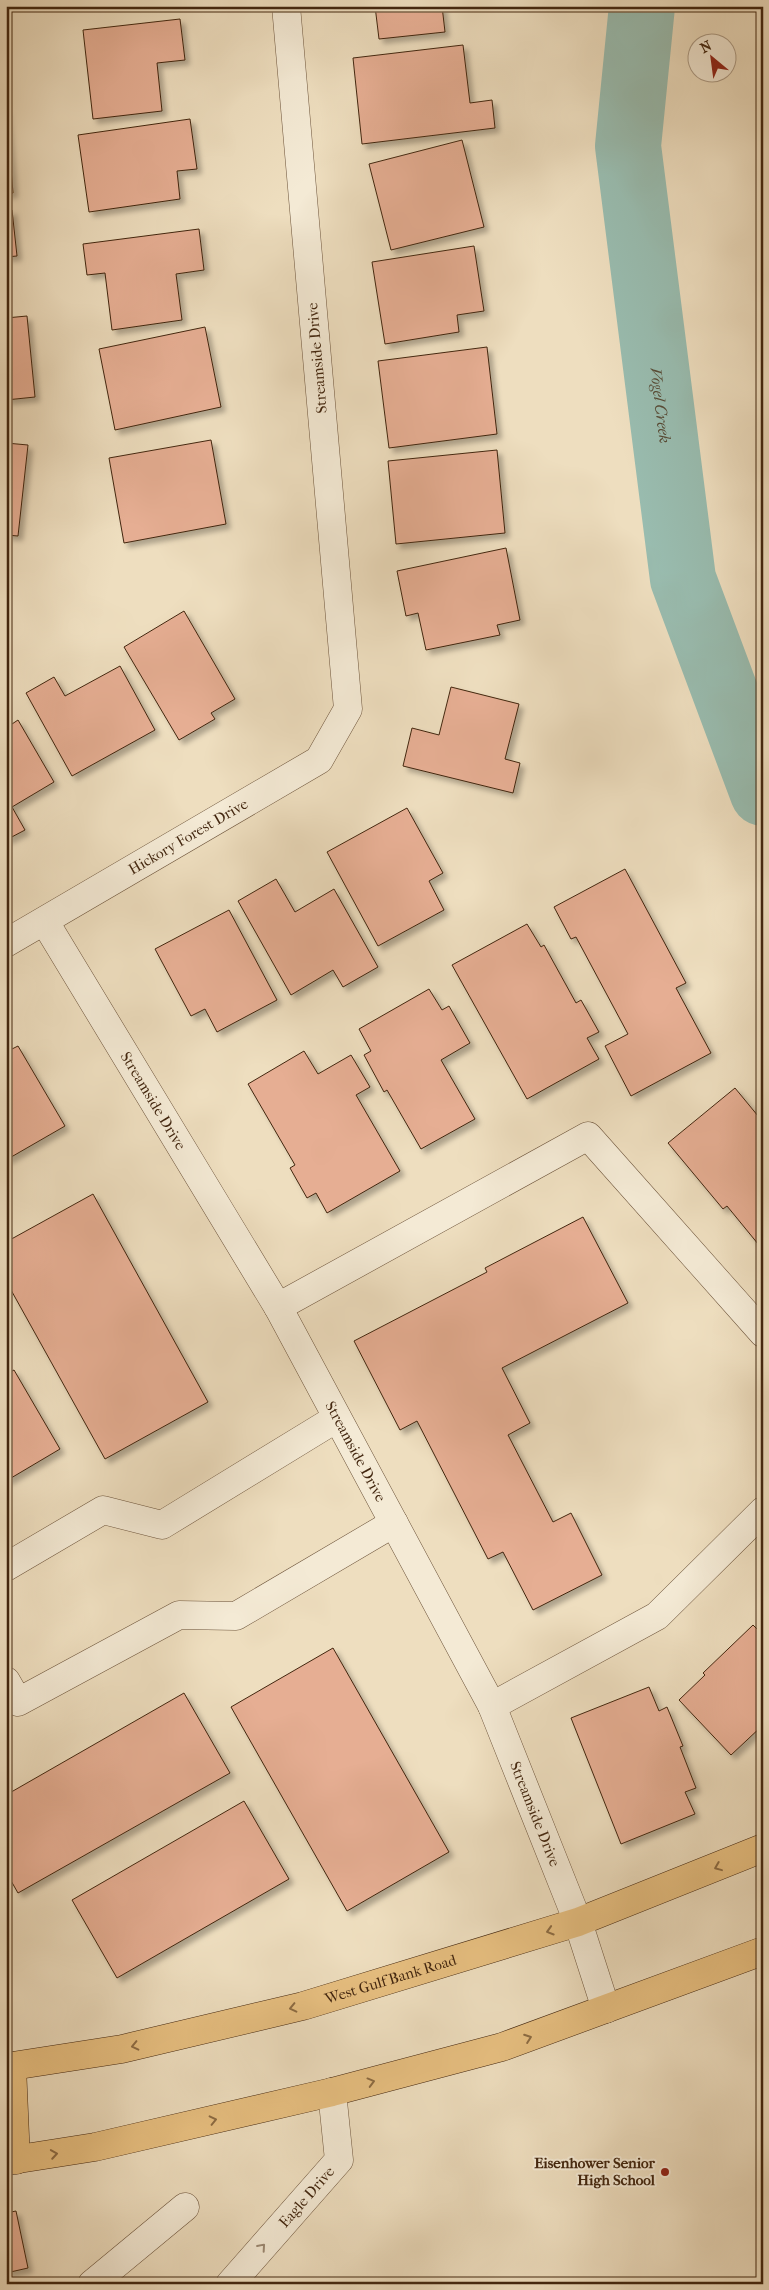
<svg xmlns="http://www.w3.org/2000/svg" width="769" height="2290" font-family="'IM FELL French Canon',serif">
<defs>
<filter id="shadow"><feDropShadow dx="4.5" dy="4.5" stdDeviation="2.5" flood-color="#0004"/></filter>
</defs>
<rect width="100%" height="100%" fill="#eedebf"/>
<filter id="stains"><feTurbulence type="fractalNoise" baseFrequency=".004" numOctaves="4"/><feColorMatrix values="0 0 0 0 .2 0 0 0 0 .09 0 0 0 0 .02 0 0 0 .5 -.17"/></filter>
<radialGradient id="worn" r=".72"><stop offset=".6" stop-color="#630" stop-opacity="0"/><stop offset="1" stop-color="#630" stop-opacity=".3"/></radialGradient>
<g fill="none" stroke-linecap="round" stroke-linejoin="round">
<path stroke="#99bcaf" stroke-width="66" id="s1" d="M642,6l-14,140 55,433 80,214"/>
</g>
<g fill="#e6ae93" stroke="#42260f" filter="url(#shadow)">
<path d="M375,6h67l3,26 -66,7z"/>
<path d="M180,19l5,41 -28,3 5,48 -69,8 -10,-89z"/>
<path d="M463,45l7,58 22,-3 3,28 -133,16 -9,-86z"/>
<path d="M6,110l7,83 -7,1z"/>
<path d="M190,119l7,50 -20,2 3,28 -91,13 -11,-77z"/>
<path d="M462,140l22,87 -93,23 -22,-86z"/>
<path d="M12,210l5,46 -11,1v-46z"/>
<path d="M199,229l5,41 -28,4 6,46 -70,10 -7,-57 -18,2 -4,-31z"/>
<path d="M474,246l10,65 -27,4 2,17 -74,12 -13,-82z"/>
<path d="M27,316l8,81 -29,3v-82z"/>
<path d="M205,327l16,80 -106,23 -16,-81z"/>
<path d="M487,347l10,87 -108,14 -11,-87z"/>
<path d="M211,440l15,84 -102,19 -15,-85z"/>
<path d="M6,443l22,2 -10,91 -12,-1z"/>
<path d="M497,450l8,83 -109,11 -8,-83z"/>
<path d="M506,548l14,72 -23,5 3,10 -74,15 -8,-37 -12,3 -9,-45z"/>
<path d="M184,611l51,88 -24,14 4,6 -36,21 -55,-93z"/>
<path d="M120,666l35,64 -83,46 -46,-83 28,-16 11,19z"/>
<path d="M451,687l68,17 -14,55 15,4 -7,30 -110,-27 9,-38 27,7z"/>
<path d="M18,720l36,62 -42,25 13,23 -19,10v-112z"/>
<path d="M407,808l36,65 -14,8 15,29 -66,36 -51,-94z"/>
<path d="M625,869l61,114 -10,5 35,65 -80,43 -26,-50 23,-12 -52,-97 -5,2 -17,-32z"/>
<path d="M276,879l19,33 39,-23 44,78 -35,20 -10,-17 -42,25 -53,-94z"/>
<path d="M229,910l48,90 -60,32 -12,-23 -14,7 -36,-67z"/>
<path d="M527,924l14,23 3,-2 32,58 5,-3 18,32 -12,6 12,21 -72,40 -75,-134z"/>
<path d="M429,989l13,21 7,-4 21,37 -29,17 34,59 -54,30 -34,-59 -3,2 -20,-37 7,-4 -12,-22z"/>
<path d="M18,1046l47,80 -59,34v-108z"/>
<path d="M304,1051l14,23 33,-19 19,32 -14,8 44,76 -73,42 -11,-20 -9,5 -17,-30 5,-3 -47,-81z"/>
<path d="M735,1088l28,34v128l-36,-44 -4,3 -55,-66z"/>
<path d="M93,1194l115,208 -103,57 -99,-178v-39z"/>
<path d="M583,1217l45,86 -126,65 28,55 -22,12 45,87 18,-9 31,62 -69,35 -30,-58 -15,7 -71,-138 -17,9 -46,-89 133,-69 -2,-4z"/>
<path d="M14,1370l46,79 -54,32v-107z"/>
<path d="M753,1625l10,10v90l-32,30 -52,-55 26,-25 -2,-2z"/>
<path d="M333,1648l116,204 -102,59 -116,-204z"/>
<path d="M649,1687l10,24 8,-4 16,39 -3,1 16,41 -11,4 10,22 -74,30 -50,-126z"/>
<path d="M184,1693l46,80 -212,120 -12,-21v-77z"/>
<path d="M244,1801l45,78 -172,99 -45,-78z"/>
<path d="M16,2211l12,57 -22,5v-60z"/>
</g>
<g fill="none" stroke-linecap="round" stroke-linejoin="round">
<g stroke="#6d543b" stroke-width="29">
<g id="minor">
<path id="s2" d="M45,922l233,385 214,399 86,216 28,87"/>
<path id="s3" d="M6,943l313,-183 29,-51 -62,-703"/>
<path d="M278,1307l310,-171 175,197"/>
<path d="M6,1567l97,-57 59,15 175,-107"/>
<path d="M6,1681l12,21 161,-87 57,1 158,-93"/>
<path d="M492,1706l165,-90 106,-105"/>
<path d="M92,2284l93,-77"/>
<path id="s4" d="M230,2284l109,-124 -7,-68"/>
</g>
</g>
<g stroke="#42260f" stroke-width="29">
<g id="major">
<path d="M12,2066l4,94"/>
<path id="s5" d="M6,2067l116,-18 181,-43 275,-84 185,-74"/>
<path d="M6,2161l89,-14 237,-55 170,-45 261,-96"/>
</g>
</g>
<use href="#minor" stroke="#f4ead5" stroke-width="28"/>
<use href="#major" stroke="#e7bf80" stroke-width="28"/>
</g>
<defs><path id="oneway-chevron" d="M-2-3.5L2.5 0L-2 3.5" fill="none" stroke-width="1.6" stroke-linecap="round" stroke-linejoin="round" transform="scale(1.25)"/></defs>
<g stroke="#8c6b42">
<use href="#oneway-chevron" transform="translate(718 1867) rotate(158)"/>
<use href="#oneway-chevron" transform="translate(550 1931) rotate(163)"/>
<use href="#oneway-chevron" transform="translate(293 2008) rotate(167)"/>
<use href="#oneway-chevron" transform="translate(528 2038) rotate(-20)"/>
<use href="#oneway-chevron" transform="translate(135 2046) rotate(167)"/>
<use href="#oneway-chevron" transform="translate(371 2082) rotate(-15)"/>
<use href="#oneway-chevron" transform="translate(213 2120) rotate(-13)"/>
<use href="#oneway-chevron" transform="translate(54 2154) rotate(-9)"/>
</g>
<use stroke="#9b8872" href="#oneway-chevron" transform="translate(262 2247) rotate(-49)"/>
<circle fill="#8f2418" stroke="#f4ead5" stroke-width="2" cx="665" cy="2172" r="5"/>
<g text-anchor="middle" stroke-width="4" stroke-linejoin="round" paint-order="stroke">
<g font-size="15" fill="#42260f" stroke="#f4ead5">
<text transform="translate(317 358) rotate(-95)" y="5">Streamside Drive</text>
<text dy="5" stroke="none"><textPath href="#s3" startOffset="211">Hickory Forest Drive</textPath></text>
<text dy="5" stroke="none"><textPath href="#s2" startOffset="209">Streamside Drive</textPath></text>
<text dy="5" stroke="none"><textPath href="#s2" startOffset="614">Streamside Drive</textPath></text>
<text dy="5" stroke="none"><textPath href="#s2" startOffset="1019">Streamside Drive</textPath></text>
<text dy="5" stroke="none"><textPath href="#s5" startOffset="395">West Gulf Bank Road</textPath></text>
<text dy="5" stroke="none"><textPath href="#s4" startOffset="116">Eagle Drive</textPath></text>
</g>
<g font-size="15" font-weight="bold" fill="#42260f" stroke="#f4ead5" text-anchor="end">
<text x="655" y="2168">Eisenhower Senior<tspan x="655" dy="17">High School</tspan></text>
</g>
<g font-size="16" font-style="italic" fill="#584c37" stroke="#f4ead5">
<text dy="6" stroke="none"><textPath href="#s1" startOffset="402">Vogel Creek</textPath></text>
</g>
</g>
<rect width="769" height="2290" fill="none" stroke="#eedebf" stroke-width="25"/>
<rect x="8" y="8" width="754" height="2275" fill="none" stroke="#42260f" stroke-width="2.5"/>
<rect x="12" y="12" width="744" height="2265" fill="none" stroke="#42260f"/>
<g transform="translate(712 58) rotate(331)"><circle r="24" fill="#f4ead5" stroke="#ad9c86"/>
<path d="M0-4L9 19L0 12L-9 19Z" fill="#8f2418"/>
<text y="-8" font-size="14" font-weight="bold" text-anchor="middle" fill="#42260f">N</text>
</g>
<rect width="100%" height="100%" filter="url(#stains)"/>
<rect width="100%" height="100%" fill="url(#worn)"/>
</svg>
